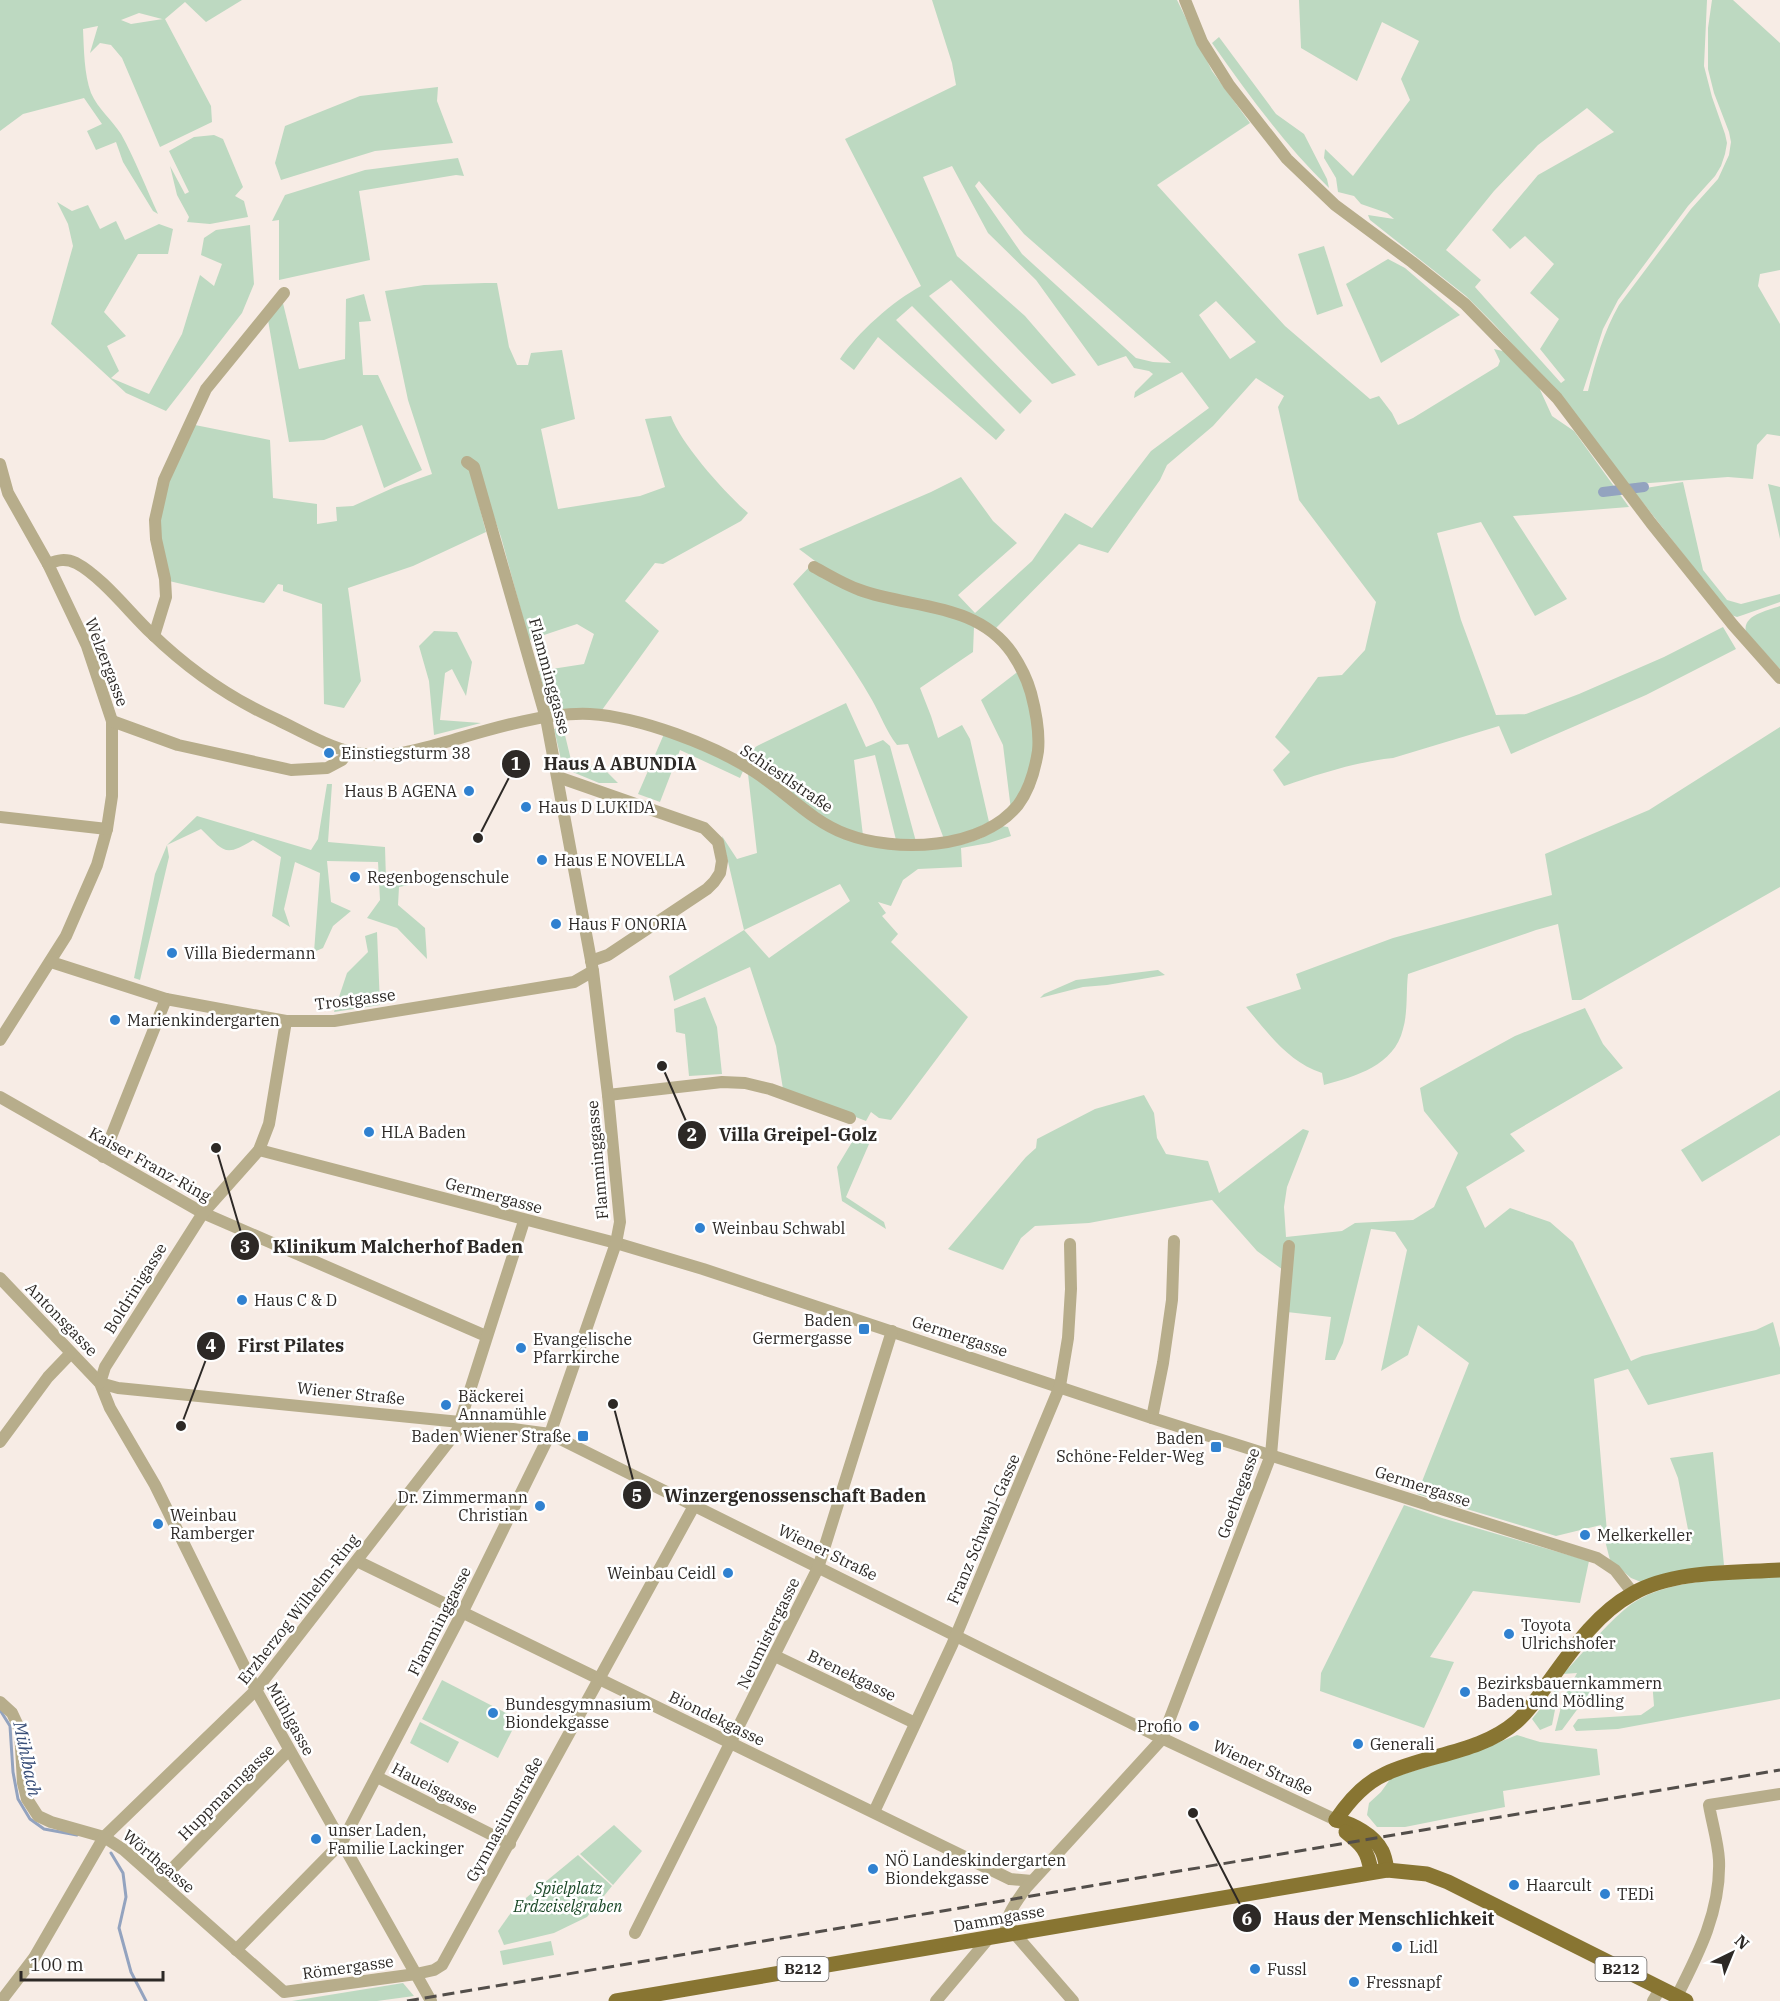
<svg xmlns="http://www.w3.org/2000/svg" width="1780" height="2001" font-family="'IBM Plex Serif',serif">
<rect width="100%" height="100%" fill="#f7ece5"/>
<g fill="#bdd9c1" fill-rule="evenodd">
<path d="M0,0h242l-36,22 -21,-20 -20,17 46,87 1,16 -52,25 -38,-89 -11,-13 -11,-2 -10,10 8,-27 -15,3c1,21 1,45 8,64 7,16 21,27 30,41 14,25 25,54 37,80l-5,-3 -30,-49 -7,-20 -20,8 -9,-19 15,-7 -18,-26 -61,16 -23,17zM139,13l23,6h1l-32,5 -10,-4z"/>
<path d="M932,0h245l35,71 38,52 -93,62 128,141 85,73 9,-3 13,17 6,12 15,-7 85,-52 2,-5 -6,-12 13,3 30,31 15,33 22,15 55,76 -116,9 54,83 -32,17 -54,-94 -44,11 24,87 35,95 30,-1 53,-20 85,-37 59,-30 13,22 -90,46 -135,59 -12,-28 -106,32c-38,4 -74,16 -109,28l-11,-16 17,-18 -15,-15 43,-60 24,-2 23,-25 11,-48 -77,-102 -21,-93 6,-11 -28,-18 -43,48 -46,39 -7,15 -52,73 -29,-9 -85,86 -20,-3 -1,25 -53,36 11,28 7,22 24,-13 8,14 19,83 -14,7 -31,10 -36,-95 -11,1c-11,-14 -16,-29 -25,-45 -23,-40 -52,-78 -79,-116l22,-23 -16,-12 132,-57 30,-15 32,44 24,22 -59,52 17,18 57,-52 33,-48 27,15 59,-77 58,-43 -27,-36 -48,26 1,-6 18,-18 -4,-3 -15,-3 -8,-12 -28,10 -62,-86 -48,-47 -36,-67 -29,11 34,79 68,60 51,59 -24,9 -101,-104 -22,16 103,105 -12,13 -108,-108 -16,14 109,110 -9,10 -118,-103 -24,33 -14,-11c17,-26 53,-58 81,-73l-76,-147 111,-54 -4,-22zM979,181l45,53 147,129 -18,-1 -17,-4 -114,-104 -47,-68zM1216,301l40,41 -26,17 -31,-44z"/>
<path d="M1299,0h408l-3,66 8,31 13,37 2,9 -2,11 -4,12 -6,10 -27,30 -70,94 -15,29 -20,62h5c7,-29 16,-60 31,-86l72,-96 27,-30 11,-24 2,-13 -2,-10 -15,-39 -6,-24v-41l4,-28h21l47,43v227l-20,4 -2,12 22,38v112l-13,-2 -10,11 -4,34 -25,-2 -104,8 -73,-99 -58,-63 -27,-27 -96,-76 -2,-5 26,4 -7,-6 -26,-9 -7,-8 -16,-4 -2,-14 -12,-20 1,-9 28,27 57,-76 -9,-21 18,-38 -37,-19 -25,59 -56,-33zM1587,108l27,24 -76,43 -46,55 18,19 15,-13 29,28 -24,29 29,26 -19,30 25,31 -4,3 -86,-96 6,-7 -35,-30 48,-59 44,-46z"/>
<path d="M1219,37l57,77 28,20 23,45 2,9c-45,-44 -81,-94 -117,-145z"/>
<path d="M438,87l-1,14 16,42 -78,8 -94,29 -6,-17 10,-37 75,-30z"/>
<path d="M214,135l9,4 20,48 -8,9 9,5 4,16 -38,7 -23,-2 2,-5 -12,-22 -7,-29 15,28 4,-2 -20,-41 25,-14z"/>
<path d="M458,158l6,18 -8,-1 -97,16 11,69 -91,20v-60l-7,1 13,-26 80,-25z"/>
<path d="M57,202l15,9 16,-6 12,24 16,-8 9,19 34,-16 14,5 -5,25h-30l-34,58 22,24 -19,10 12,25 -8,7 38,16 33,-60 18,-59 14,11 8,-22 -21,-9 3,-17 12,-8 34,-5 4,59 -12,29 -76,98 -40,-18 -75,-69 22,-78 -5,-22z"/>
<path d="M1324,246l19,60 -26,9 -19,-61z"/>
<path d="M1388,259l17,9 55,47 -79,48 -35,-79z"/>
<path d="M485,283h12l12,64 8,18h11l3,-12 31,-3 13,69 -34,10 17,80 82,-13 25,-9 -20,-68 26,-3c10,28 54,77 77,97l-7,8 -78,43 -8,-1 -30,38 34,30 -57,79 -51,6 -12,-45 45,-7 10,-30 -17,-10 -48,16 -28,-103 -16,-46 -9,2 10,39 -73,34 -65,22 13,93 -17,27 -20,-4 -2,-100 -39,-13v-6l-5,-1 -14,19 -95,-22 -11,-60 10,-42 22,-55 80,16 3,58 44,6v20l20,-3 -1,-14 17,-1 42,-19 37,-13 -24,-74 -23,-109 39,-6z"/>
<path d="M280,291l19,78 46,-10 1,-60 18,-5 7,27 -12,1 4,53h15l44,95 -38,18 -22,-63 -38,15 -35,2 -21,-122z"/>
<path d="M1683,482l20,88 24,30 14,4 39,-10v8l-37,13 -6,2 -6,-2 -98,-125z"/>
<path d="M1768,484l12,3v52z"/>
<path d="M1780,606v63l-34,-37c-4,-17 21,-21 34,-26z"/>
<path d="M434,631l23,1 15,30 -6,34 -14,-27 -7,4 -5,47 41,3 -47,12 -5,-54 -10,-35z"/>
<path d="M1025,666l17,94 -30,58 -9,-73 -22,-45z"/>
<path d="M846,703l20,44 17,-7 7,6 28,103c25,1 65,-6 83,-23l7,1 3,9 -22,7 -28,5 1,19 -44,2 -15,11 -12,26 -13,-4 8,11 -4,3 16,18 -7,8 77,75 -77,103 -12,-2 -8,-6 -5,9 -83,-32 -7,-43 -26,-79 -76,34 -5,-25 75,-46 -22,-94 15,23 20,-6 -9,-79 -8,-15 17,-13zM875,755l23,93 -34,-4 -10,-84zM840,884l10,17 -81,57 -25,-28z"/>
<path d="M563,727l9,37 31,4 15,15h-19l-36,-15 -9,-39z"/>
<path d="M1780,727v160l-199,113h-9l-14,-76 -22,6 -128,44c-2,17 0,38 -5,55 -9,37 -47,47 -79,56l-2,-12c-34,-11 -54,-40 -76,-66l55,-18 -5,-15 97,-36 159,-43 -7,-41 104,-44z"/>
<path d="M664,734l41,15 38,22 -3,7 -60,-28 -20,52 -22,-8z"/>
<path d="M327,784h5l-4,58 57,5 1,33 61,-3 -48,10 -1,18 27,23 2,31 -30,-31 -30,-10 13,-18 -2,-38 -51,-1 4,41 20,9 -18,15 -10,22 -9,4 6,-79 -25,-11 -11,47 6,18 -18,-11 9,-59 -28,-17c-29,18 -29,11 -52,-11l-34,16 2,12 -29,123 -6,-2 21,-104 12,-29 30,-29 114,34 7,-11z"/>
<path d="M377,932l3,73 -46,7 13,-39 21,-21 -3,-16z"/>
<path d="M1158,970l7,5 -58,10 -24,2 -43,11 4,-4 32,-14z"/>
<path d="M705,997l12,30 5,47 -33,2 -4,-42 -9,-2 -2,-23z"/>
<path d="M1585,1008l18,36 20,24 -113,66 15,17 -59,36 19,41 25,-20 40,14 23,20 58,119 11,-5 114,-26 17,-8 7,26v26l-132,31 -20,-36 -34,10 13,153 84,13 -13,-67 -8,-20 43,-6 11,113 -83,17 -10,-4 -21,-18 -9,-35 -45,11 -139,-42 52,-131 -51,-38 -10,30 -27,16 26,-121 -12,-18 -24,-3 -28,114 -8,17h-10l6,-43 -44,-5 3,-37 -33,-24 -45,-51 -123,23 -54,3 -14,12 -18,32 -55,-21 78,-92 10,-9 1,-9 58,-30 49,-14 10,18 3,25 9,16 42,7 11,32 84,-64 6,2 -22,56 -3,20 2,30 56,-6 13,-8 58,-3 21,-13 24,-54 -34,-42 -4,-23 95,-52z"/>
<path d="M1780,1090v45l-78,47 -21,-32z"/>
<path d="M858,1132l11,12 -23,53 38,25 2,7 -44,-28 -5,-34z"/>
<path d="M1404,1505l38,13 147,43 -9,42 -107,-12 -43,66 24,5 -30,66 -104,-37 1,-18z"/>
<path d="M1780,1577v122l-162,30 -42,2 -3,-5 5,-7 63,-4 13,-9 -2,-26 -56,4 -34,46 -7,1 8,-32 14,-26 -14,1c20,-21 39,-45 61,-64 38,-34 108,-30 156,-33z"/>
<path d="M442,1680l76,39 -20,39 -76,-39z"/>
<path d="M1560,1684l-8,41 -12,5 -8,-11z"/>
<path d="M420,1722l39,20 -11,21 -38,-20z"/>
<path d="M1517,1735l23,7 57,7 3,26 -97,16 2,16 -100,20h-28l-10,-12 2,-12 12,-11 10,-14 81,-25z"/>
<path d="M614,1825l28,26 -29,34 -33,-31z"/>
<path d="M578,1855l34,31 -25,31 -33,16 -50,12 -6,-14 17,-24z"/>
<path d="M551,1941l3,14 -51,10 -3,-14z"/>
<path d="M403,1983l11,13 -37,5h-85z"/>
</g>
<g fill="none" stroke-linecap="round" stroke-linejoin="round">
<g stroke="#93a3bf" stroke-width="3">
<path d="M0,1710l10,16 3,46 5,27 12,20 14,10 33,6"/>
<path d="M111,1853l12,20 3,24 -7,31 12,44 15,29"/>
</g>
<path stroke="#93a3bf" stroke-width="10" d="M1603,492l41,-5"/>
<g stroke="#b7ad8b" stroke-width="12">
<path d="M1185,0l17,42 27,43 58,74 48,46 77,57 53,42 92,94 94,125 82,102 47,53"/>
<path d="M0,464l8,29 40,71 39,82 25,75v75l-5,33 -10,36 -31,71 -66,104"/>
<path d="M48,564c10,-4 17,-6 28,-1 25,13 54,50 75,70 37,36 80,66 127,87 21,10 52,28 74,32 37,8 66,-2 101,-12 41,-12 94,-28 137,-26 50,3 124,31 165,58 31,20 56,49 91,62 50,19 135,16 172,-29 12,-16 17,-35 20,-54 2,-20 -2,-39 -7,-58 -4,-15 -11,-28 -19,-40 -35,-51 -100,-44 -152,-63 -17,-6 -31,-15 -46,-23"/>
<path d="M154,636l12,-39 -1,-18 -9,-40 -1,-19 9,-40 42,-91 78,-96"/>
<path d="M112,721l66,24 113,25 36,-2 15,-8 6,-8"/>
<path d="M558,777l146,51 14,14 4,19 -2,12 -6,9 -7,7 -99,66 -17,6"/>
<path d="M0,817l107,12"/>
<path d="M51,962l115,37 120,22h48l240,-39 19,-11"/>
<path d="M608,1095l114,-13 23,1 25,6 80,29"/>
<path d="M0,1097l203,116 283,123"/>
<path d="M259,1150l357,93 87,26 449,149 445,140 18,12 18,23"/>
<path d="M103,1157l63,-158"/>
<path d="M0,1278l100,105 10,25 45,77 101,205 175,311"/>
<path d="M100,1383l18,5 342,34 90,12 603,300 183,86"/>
<path d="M100,1383l5,-16 98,-154 56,-63 10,-26 17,-103"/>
<path d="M1152,1418l11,-55 9,-63 2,-59"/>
<path d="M0,1442l48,-65 23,-24"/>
<path d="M357,1561l653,318 22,2"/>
<path d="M775,1656l140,67"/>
<path d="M0,1702l12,11 8,17 3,53 4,16 11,17 13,6 53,15 20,13 160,142 132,-18 18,-4 8,-5 252,-459"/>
<path d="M377,1777l133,67"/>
<path d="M874,1812l78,-167 108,-259 8,-48 3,-49 -1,-45"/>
<path d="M160,1881l129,-131"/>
<path d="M635,1933l183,-365 74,-237"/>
<path d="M1014,1933l59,68"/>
<path d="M1006,1935c-1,-20 9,-31 20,-47l136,-149 109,-284 18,-209"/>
<path d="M236,1950l106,-108 120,-229 88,-179 66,-191 4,-21 -12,-127 -15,-124 -47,-253 -72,-251 -7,-5"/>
<path d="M1677,1996c22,-43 44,-86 42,-136 -1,-18 -7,-37 -10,-55l71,-11"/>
<path d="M1,2001l33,-43 70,-121 152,-147 201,-259 67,-210"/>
<path d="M936,2001l53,-63"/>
<path d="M1653,2001l7,-12"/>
</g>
<g stroke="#887532" stroke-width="15">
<path d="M1336,1820c12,-18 29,-37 49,-46 43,-20 95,-21 131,-52 13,-11 23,-26 32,-39 24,-33 48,-69 84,-89 41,-24 102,-21 148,-24"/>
<path d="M1336,1820c17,4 38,15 46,31 3,6 4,13 5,19"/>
<path d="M1346,1832c16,13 22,18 25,40"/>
<path d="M616,2001l771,-131 40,4 21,8 238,119"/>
</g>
<path stroke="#534e4a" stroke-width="3" stroke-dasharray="12 6" stroke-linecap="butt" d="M407,2001l1373,-231"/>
</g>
<g fill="#3081d0" stroke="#fff" stroke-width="2">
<circle cx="329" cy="753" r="6"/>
<circle cx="469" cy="791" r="6"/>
<circle cx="526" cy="807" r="6"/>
<circle cx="542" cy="860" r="6"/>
<circle cx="355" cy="877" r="6"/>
<circle cx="556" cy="924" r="6"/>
<circle cx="172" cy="953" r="6"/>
<circle cx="115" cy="1020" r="6"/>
<circle cx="369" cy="1132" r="6"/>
<circle cx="700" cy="1228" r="6"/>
<circle cx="242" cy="1300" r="6"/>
<rect x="858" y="1323" width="12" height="12" rx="3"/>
<circle cx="521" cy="1348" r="6"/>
<circle cx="446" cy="1405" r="6"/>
<rect x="577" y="1430" width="12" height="12" rx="3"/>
<rect x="1210" y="1441" width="12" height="12" rx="3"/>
<circle cx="540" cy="1506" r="6"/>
<circle cx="158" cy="1524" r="6"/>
<circle cx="1585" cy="1535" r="6"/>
<circle cx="728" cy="1573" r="6"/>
<circle cx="1509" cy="1634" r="6"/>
<circle cx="1465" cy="1692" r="6"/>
<circle cx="493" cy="1713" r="6"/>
<circle cx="1194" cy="1726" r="6"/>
<circle cx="1358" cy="1744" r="6"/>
<circle cx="316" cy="1839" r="6"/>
<circle cx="873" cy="1869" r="6"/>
<circle cx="1514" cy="1885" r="6"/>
<circle cx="1605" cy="1894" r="6"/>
<circle cx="1397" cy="1947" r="6"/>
<circle cx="1255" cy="1969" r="6"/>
<circle cx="1354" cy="1982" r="6"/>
</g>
<g text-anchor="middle" stroke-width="5" stroke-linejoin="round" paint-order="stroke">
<g fill="#fff" stroke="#6c6967" stroke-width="1.5">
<rect x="777.5" y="1957" width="51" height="24" rx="4.5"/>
<rect x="1595.5" y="1957" width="51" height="24" rx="4.5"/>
</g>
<g font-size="15" font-weight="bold" fill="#2d2926">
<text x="803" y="1974">B212</text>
<text x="1621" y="1974">B212</text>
</g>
<g font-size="16" fill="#2d2926" stroke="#fff">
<text transform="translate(107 662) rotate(69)" y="6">Welzergasse</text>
<text transform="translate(550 676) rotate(75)" y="6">Flamminggasse</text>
<text transform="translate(787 778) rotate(34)" y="6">Schiestlstraße</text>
<text transform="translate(355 999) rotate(-7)" y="6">Trostgasse</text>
<text transform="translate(597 1160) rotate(-95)" y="6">Flamminggasse</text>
<text transform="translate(150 1164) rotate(29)" y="6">Kaiser Franz-Ring</text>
<text transform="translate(494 1195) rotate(15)" y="6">Germergasse</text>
<text transform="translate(135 1288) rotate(-58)" y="6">Boldrinigasse</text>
<text transform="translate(62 1319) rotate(46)" y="6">Antonsgasse</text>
<text transform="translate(960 1336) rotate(18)" y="6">Germergasse</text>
<text transform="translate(351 1393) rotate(6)" y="6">Wiener Straße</text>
<text transform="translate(1423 1486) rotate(18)" y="6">Germergasse</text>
<text transform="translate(1238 1493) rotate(-70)" y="6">Goethegasse</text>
<text transform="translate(983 1529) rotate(-67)" y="6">Franz Schwabl-Gasse</text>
<text transform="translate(828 1552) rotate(26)" y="6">Wiener Straße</text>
<text transform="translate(298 1609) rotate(-52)" y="6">Erzherzog Wilhelm-Ring</text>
<text transform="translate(439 1621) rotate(-63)" y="6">Flamminggasse</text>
<text transform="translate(768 1633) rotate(-64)" y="6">Neumistergasse</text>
<text transform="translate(852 1675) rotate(26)" y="6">Brenekgasse</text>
<text transform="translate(717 1718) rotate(26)" y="6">Biondekgasse</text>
<text transform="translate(291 1719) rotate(61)" y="6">Mühlgasse</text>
<text transform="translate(1263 1767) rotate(25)" y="6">Wiener Straße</text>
<text transform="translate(435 1788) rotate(27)" y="6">Haueisgasse</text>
<text transform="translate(226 1792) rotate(-45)" y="6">Huppmanngasse</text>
<text transform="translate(504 1819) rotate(-61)" y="6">Gymnasiumstraße</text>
<text transform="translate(159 1861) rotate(40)" y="6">Wörthgasse</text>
<text transform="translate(999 1918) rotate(-10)" y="6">Dammgasse</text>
<text transform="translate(348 1967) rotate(-8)" y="6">Römergasse</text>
</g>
<g font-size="16" fill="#2d2926" stroke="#fff" text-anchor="start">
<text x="341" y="759">Einstiegsturm 38</text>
<text x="457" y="797" text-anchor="end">Haus B AGENA</text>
<text x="538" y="813">Haus D LUKIDA</text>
<text x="554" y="866">Haus E NOVELLA</text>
<text x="367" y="883">Regenbogenschule</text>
<text x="568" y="930">Haus F ONORIA</text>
<text x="184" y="959">Villa Biedermann</text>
<text x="127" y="1026">Marienkindergarten</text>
<text x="381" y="1138">HLA Baden</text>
<text x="712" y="1234">Weinbau Schwabl</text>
<text x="254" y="1306">Haus C &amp; D</text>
<text x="852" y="1326" text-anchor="end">Baden<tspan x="852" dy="18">Germergasse</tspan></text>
<text x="533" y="1345">Evangelische<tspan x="533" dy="18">Pfarrkirche</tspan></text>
<text x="458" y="1402">Bäckerei<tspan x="458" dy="18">Annamühle</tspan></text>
<text x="571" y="1442" text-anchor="end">Baden Wiener Straße</text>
<text x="1204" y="1444" text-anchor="end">Baden<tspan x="1204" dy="18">Schöne-Felder-Weg</tspan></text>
<text x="528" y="1503" text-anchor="end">Dr. Zimmermann<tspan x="528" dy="18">Christian</tspan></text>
<text x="170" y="1521">Weinbau<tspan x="170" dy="18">Ramberger</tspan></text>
<text x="1597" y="1541">Melkerkeller</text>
<text x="716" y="1579" text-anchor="end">Weinbau Ceidl</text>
<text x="1521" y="1631">Toyota<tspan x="1521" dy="18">Ulrichshofer</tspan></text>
<text x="1477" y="1689">Bezirksbauernkammern<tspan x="1477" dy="18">Baden und Mödling</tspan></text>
<text x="505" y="1710">Bundesgymnasium<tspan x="505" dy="18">Biondekgasse</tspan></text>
<text x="1182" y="1732" text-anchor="end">Profio</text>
<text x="1370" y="1750">Generali</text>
<text x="328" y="1836">unser Laden,<tspan x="328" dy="18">Familie Lackinger</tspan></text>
<text x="885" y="1866">NÖ Landeskindergarten<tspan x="885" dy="18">Biondekgasse</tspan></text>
<text x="1526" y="1891">Haarcult</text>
<text x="1617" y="1900">TEDi</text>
<text x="1409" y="1953">Lidl</text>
<text x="1267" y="1975">Fussl</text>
<text x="1366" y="1988">Fressnapf</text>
</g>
<g font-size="16" font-style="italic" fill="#1a4726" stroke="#fff">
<text x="568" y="1894">Spielplatz<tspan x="568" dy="18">Erdzeiselgraben</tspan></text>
</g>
<g font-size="18" font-style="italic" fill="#384e78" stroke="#fff">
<text transform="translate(27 1759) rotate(78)" y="6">Mühlbach</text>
</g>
</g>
<path fill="none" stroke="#2d2926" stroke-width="2" d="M478 838L516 764M662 1066L692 1135M216 1148L245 1246M181 1426L211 1346M613 1404L637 1495M1193 1813L1247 1918"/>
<g fill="#2d2926" stroke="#fff" stroke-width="2">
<circle cx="478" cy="838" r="6"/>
<circle cx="662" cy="1066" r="6"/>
<circle cx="216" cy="1148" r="6"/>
<circle cx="181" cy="1426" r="6"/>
<circle cx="613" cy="1404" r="6"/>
<circle cx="1193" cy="1813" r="6"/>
<circle cx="516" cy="764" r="15"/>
<circle cx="692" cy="1135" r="15"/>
<circle cx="245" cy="1246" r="15"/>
<circle cx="211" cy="1346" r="15"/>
<circle cx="637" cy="1495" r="15"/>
<circle cx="1247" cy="1918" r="15"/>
</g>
<g font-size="18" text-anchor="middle" font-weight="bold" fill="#fff">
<text x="516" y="770">1</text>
<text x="692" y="1141">2</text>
<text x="245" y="1253">3</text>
<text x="211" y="1352">4</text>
<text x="637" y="1502">5</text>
<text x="1247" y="1925">6</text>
</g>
<g font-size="18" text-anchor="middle" font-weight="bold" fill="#2d2926" stroke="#fff" stroke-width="5" stroke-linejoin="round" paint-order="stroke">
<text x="620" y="770">Haus A ABUNDIA</text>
<text x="798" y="1141">Villa Greipel-Golz</text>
<text x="398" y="1253">Klinikum Malcherhof Baden</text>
<text x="291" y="1352">First Pilates</text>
<text x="795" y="1502">Winzergenossenschaft Baden</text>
<text x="1384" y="1925">Haus der Menschlichkeit</text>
</g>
<g transform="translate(1732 1953) rotate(43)" stroke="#ffffff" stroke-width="4.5" paint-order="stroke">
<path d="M0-4.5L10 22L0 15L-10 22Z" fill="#2d2926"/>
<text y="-9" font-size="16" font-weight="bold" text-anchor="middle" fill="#2d2926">N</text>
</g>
<path d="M21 1971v9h142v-9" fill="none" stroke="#2d2926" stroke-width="3"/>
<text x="30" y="1971" font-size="18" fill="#2d2926" stroke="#ffffff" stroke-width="4.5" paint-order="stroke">100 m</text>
</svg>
